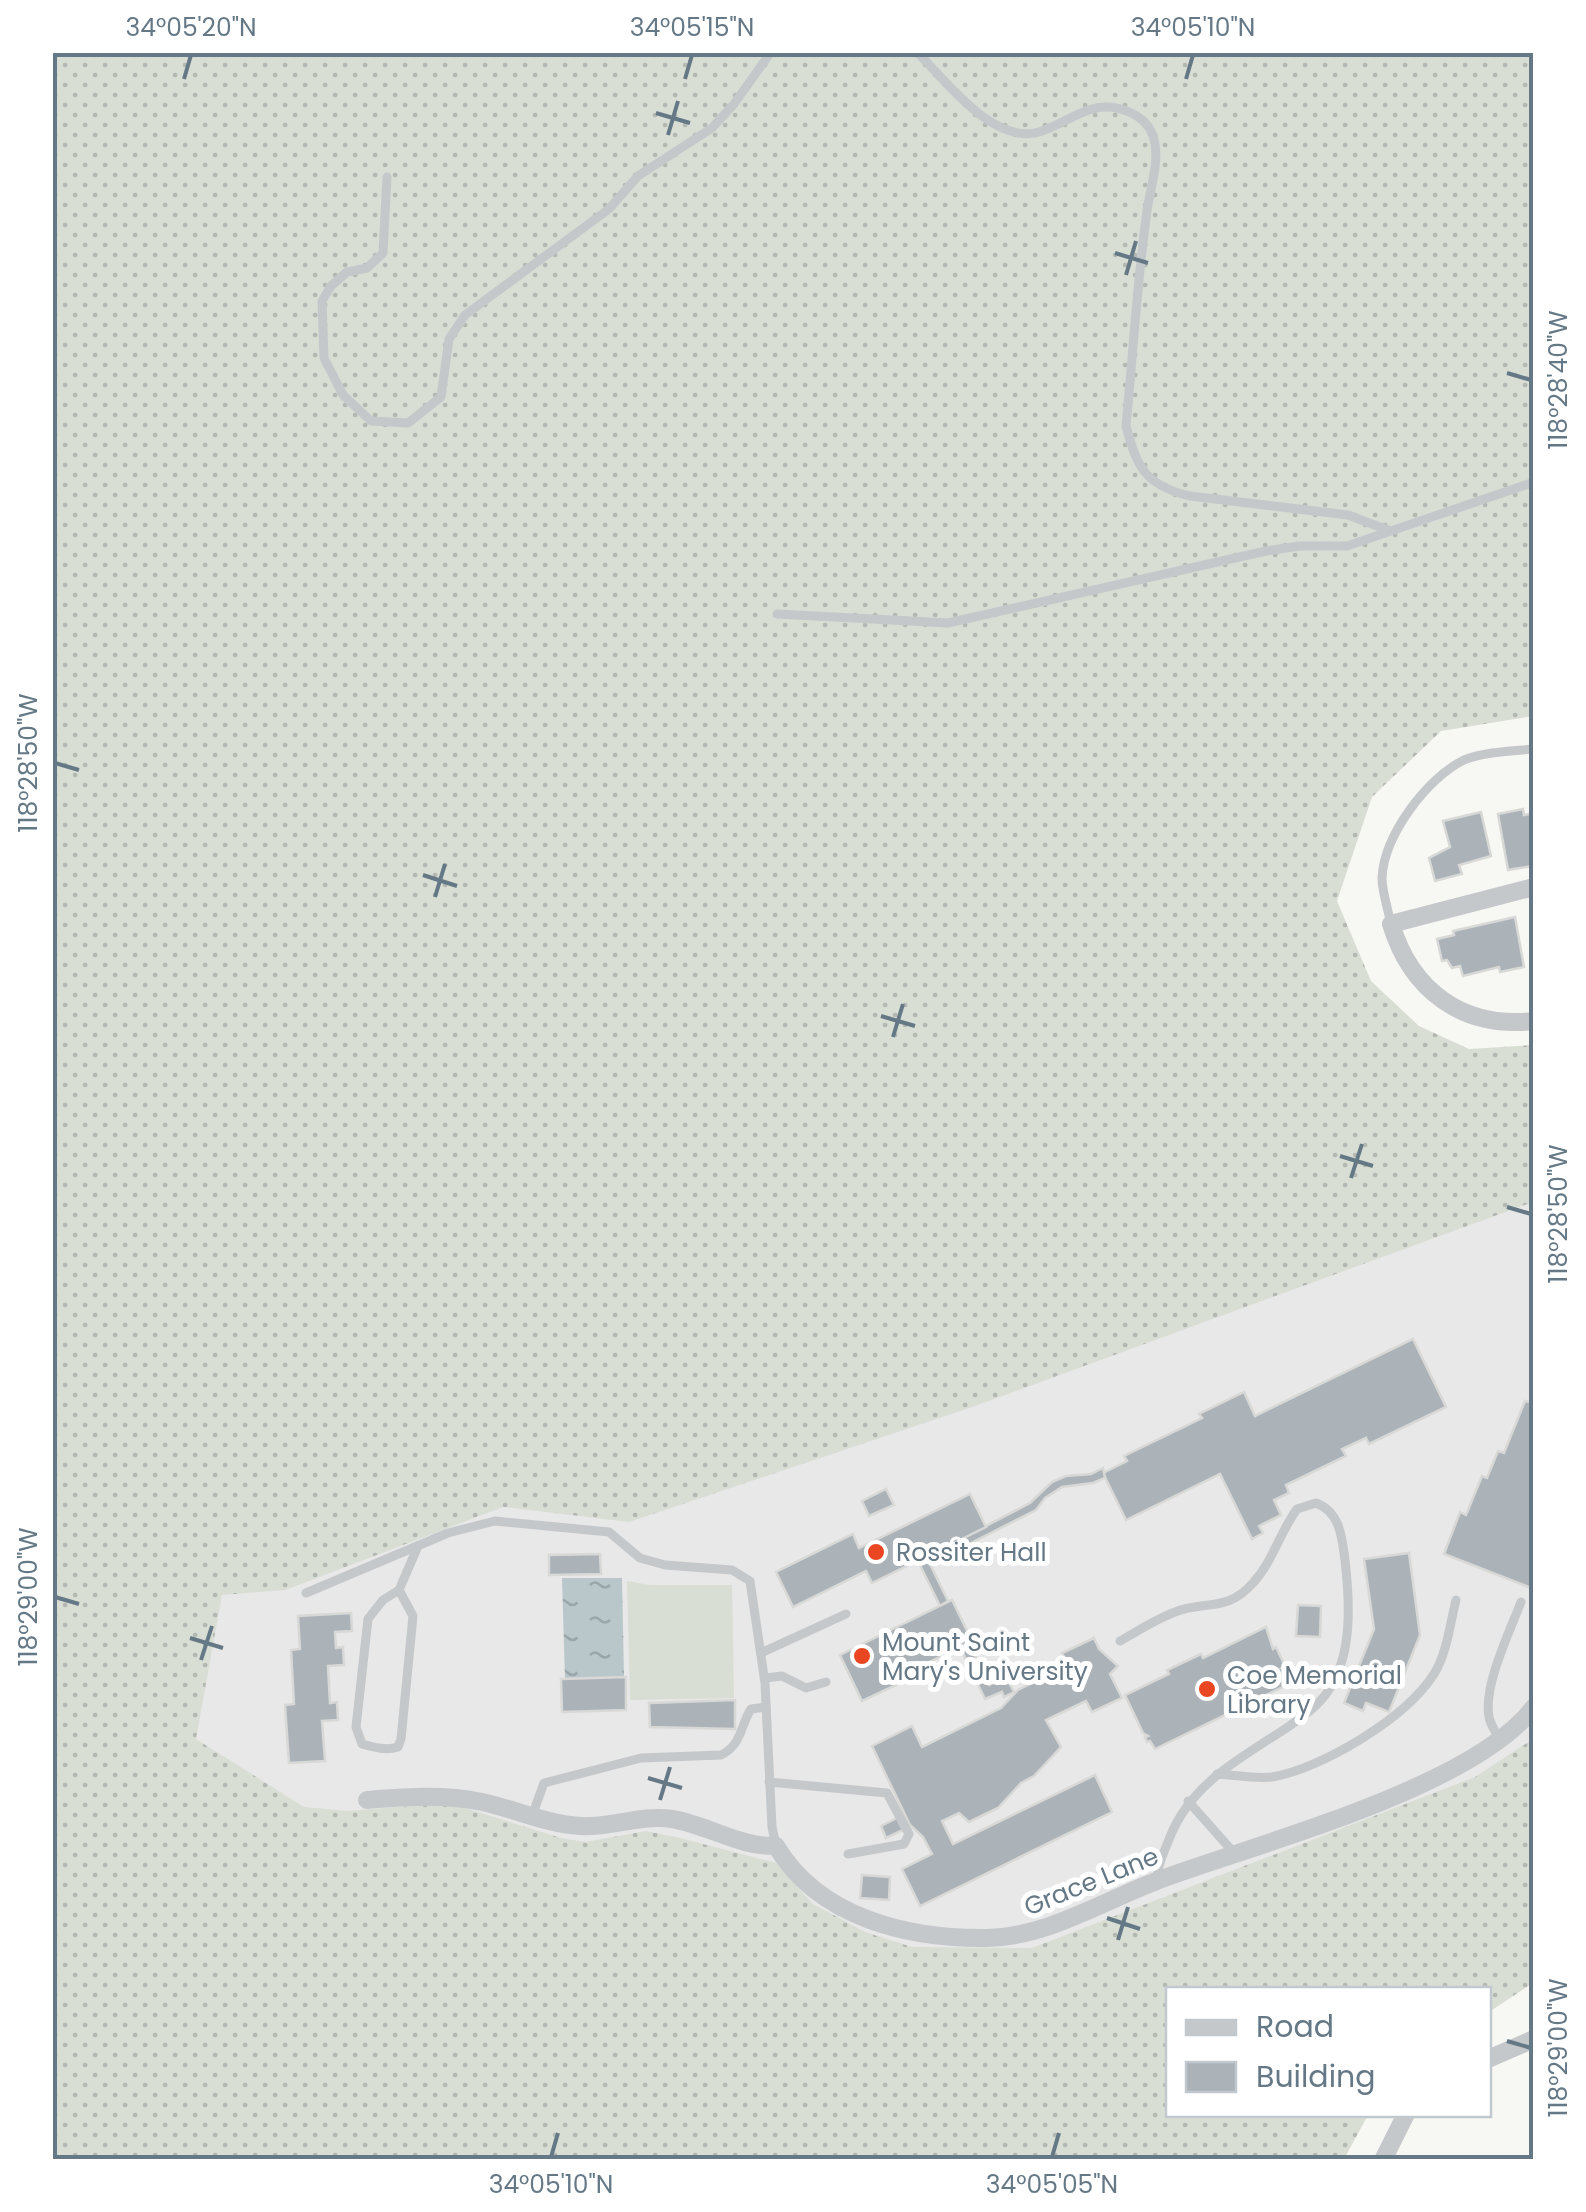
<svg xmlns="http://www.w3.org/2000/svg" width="1586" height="2212" font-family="Poppins,sans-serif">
<defs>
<pattern id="grass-dots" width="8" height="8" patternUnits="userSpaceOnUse" patternTransform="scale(2.5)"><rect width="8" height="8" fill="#d8ded4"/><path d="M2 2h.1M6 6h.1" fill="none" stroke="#b3b9b2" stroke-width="1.8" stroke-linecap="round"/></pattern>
<pattern id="water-ripples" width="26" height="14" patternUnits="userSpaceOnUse" patternTransform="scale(2.5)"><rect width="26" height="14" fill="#b9c7ca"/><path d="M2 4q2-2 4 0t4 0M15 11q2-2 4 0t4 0" fill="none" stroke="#9aa6aa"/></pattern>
</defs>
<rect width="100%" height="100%" fill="#f7f7f3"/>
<path fill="#e7e8e7" d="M1533,1146v643l-513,204 -541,-111 -312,-123 45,-206z"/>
<path fill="url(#grass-dots)" d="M52,53h1481v663l-92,15 -69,66 -35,104 34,80 48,45 50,23 64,-4v157l-561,205 -343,115 -126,-15 -218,83 -63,5 -26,144 108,68 44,4 88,-7 19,1 106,33 24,4 61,-11 34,7 96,25 37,41 52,28 47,15 120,1 443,-171 58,-38v244l-44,29 -1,-22h-320v124l200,1 -24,44h-1291z"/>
<path fill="#d8ded4" d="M627,1581l22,4h83l2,113 -104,2z"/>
<path fill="url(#water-ripples)" d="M562,1578h60l2,100 -59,1z"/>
<g fill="#abb3b9" stroke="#d8d8d6" stroke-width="2.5">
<path d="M1523,809l1,6 10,-2v49l-2,4 -24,4 -10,-56z"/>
<path d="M1481,812l10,44 -32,9 3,9 -27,7 -6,-23 21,-11 -7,-26z"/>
<path d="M1515,917l9,50 -24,5 -1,-5 -36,9 -3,-10 -8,2 -5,-8 -5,1 -5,-22 17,-4 -1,-4z"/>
<path d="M1413,1339l33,68 -77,37 -3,-6 -24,11 4,7 -60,29 3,8 -15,7 7,15 -22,11 4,7 -11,6 -32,-65 -94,46 -23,-47 24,-12 -3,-5 78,-38 -3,-4 45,-22 11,24z"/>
<path d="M1534,1393v196l-90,-35 16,-42 6,3 16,-39 5,2 11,-27 6,2 21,-52 5,1z"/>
<path d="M1103,1468l2,10 -12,5 -31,4 -17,11 -9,12 -69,35 -4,-7 67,-35 22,-21 14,-6 25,-2z"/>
<path d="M886,1489l8,16 -25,11 -7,-15z"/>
<path d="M970,1494l16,33 -114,56 -6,-12 -73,36 -17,-35 77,-38 6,14z"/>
<path d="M1409,1553l11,82 -31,77 -23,-9 -3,8 -19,-8 30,-74 -10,-70z"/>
<path d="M600,1554l1,20 -52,1v-20z"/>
<path d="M926,1556l22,45 -8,5 -22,-45z"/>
<path d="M952,1600l20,41 -79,39 3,5 -34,16 -22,-46z"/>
<path d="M1298,1605l23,1 -1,31 -24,-1z"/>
<path d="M351,1613l1,18 -17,1 1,16 7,-1 1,18 -16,1 2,37 7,-1 1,18 -16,1 3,40 -36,2 -4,-58 9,-1 -3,-54 9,-1 -2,-33z"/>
<path d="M1266,1627l7,22 3,-2 9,19 -3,2h4l3,16 -134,65 -5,-8 -3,1 -2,-5 3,-1 -5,-3 -18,-38 44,-21 -2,-4 34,-16 2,4z"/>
<path d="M1094,1638l5,11 19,17 -8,8 12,24 -30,14 -6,-11 -40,19 15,27 -27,29 -13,7 -23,25 -29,14 -10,-9 -17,8 11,23 142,-69 17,37 -192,94 -18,-37 30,-15 -9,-17 -13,-12 -38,-79 40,-20 10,21 79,-39 17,-18 50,-25 -6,-12z"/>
<path d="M969,1643l20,42 17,-8 8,15 -10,5 -2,-5 -17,7 -25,-52z"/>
<path d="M626,1677v33l-64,2 -1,-33z"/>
<path d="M735,1700v29l-85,-2 -1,-24z"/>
<path d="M897,1818l6,12 -17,8 -5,-12z"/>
<path d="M862,1875l28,2 -1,23 -29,-2z"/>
</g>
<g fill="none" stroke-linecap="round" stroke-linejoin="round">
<g stroke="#c4c8cb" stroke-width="9">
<path d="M917,52c30,30 76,93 122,80 19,-5 37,-20 57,-24 21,-4 50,6 57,28 8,23 -3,52 -6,75 -10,71 -14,143 -21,215 11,42 20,60 64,70l158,19 40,15"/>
<path d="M387,177l-4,76 -16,15 -20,4 -16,14 -9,15 2,57 19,37 28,26 37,2 33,-26 8,-58 16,-24 144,-106 29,-33 74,-48 22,-24 37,-52"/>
<path d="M777,614l171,9 318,-72 33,-5h48l187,-64"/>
<path d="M1391,924c-3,-15 -9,-32 -9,-46 2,-43 45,-100 82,-118 20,-8 48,-9 70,-11"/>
<path d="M399,1590l14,26 -12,123 -3,8c-12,4 -25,0 -36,-3l-6,-17 12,-108 15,-19 16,-10 19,-44"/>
<path d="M306,1593l142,-60 47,-12 114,11 31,26 25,7 67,5 18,11 15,102 7,144 4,19"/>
<path d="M1120,1641c18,-10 36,-22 55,-29 31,-12 51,1 78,-29 20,-22 27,-51 44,-74l19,-6c24,9 26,34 29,57 5,43 8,98 -19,134 -11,15 -27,25 -41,35 -46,30 -94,55 -115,108 -6,15 -13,29 -13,44"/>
<path d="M761,1653l85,-39"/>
<path d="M765,1678l17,-2 24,12 20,-6"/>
<path d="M1499,1739c-3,-7 -9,-15 -10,-22 -6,-31 21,-86 32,-115"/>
<path d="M1217,1774c17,1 38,5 55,3 51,-9 134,-59 162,-103 13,-21 16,-50 22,-74"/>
<path d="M769,1782l118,11 22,41 -5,10 -56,10"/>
<path d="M1188,1801l47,53"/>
<path d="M532,1816l12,-33 97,-25 80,-3c21,-10 19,-29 30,-46l15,-2"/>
</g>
<g stroke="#c4c8cb" stroke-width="18">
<path d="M1534,887l-143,37c20,66 71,105 143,97"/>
<path d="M367,1800c39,-3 76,-6 115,2 33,7 64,22 98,24 31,2 61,-12 92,-7 36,6 67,28 104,27 43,72 132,93 211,92 60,-1 116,-37 172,-58 96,-36 314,-92 375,-173"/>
<path d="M1488,2059l46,-20"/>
<path d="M1383,2160l23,-46"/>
</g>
</g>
<path fill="none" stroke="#657886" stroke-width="4" d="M184,79l7,-24M685,79l7,-24M1186,79l7,-24M656,113l34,10M668,135l10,-34M1115,253l33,10M1126,275l10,-34M1507,373l24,7M55,763l24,7M423,875l34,11M435,897l10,-33M881,1016l34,10M893,1037l10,-33M1340,1156l33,10M1351,1178l11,-34M1507,1207l24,7M55,1597l24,7M190,1638l33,10M201,1660l11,-34M648,1778l34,10M660,1800l10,-33M1107,1918l33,11M1118,1940l10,-33M1507,2041l24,7M551,2157l7,-24M1052,2157l7,-24"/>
<g fill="#e94621" stroke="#fff" stroke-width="4">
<circle cx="876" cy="1552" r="10"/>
<circle cx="862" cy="1656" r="10"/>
<circle cx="1207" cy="1689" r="10"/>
</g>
<g text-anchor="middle" stroke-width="10" stroke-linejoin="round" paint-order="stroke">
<g font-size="25" fill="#657886" stroke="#fff" text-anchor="start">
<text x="896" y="1561">Rossiter Hall</text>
<text x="882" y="1651">Mount Saint<tspan x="882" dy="29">Mary's University</tspan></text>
<text x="1227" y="1684">Coe Memorial<tspan x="1227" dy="29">Library</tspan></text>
</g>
<g font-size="25" fill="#657886" stroke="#fff">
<text transform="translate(1091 1881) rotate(-22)" y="9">Grace Lane</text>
</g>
</g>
<rect width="1586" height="2212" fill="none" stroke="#ffffff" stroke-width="110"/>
<rect x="1166" y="1987" width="325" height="130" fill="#ffffff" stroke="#c1c9cf" stroke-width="2.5"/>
<rect x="1186" y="2020" width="50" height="15" fill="#c4c8cb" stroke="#c1c9cf" stroke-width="2.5"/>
<text x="1256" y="2037" font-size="30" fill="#657886">Road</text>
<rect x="1186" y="2062" width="50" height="30" fill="#abb3b9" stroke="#c1c9cf" stroke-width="2.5"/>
<text x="1256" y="2087" font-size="30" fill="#657886">Building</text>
<rect x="55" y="55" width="1476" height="2102" fill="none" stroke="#657886" stroke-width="4"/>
<g font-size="25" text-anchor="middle" fill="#657886">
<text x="191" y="36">34°05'20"N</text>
<text x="692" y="36">34°05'15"N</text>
<text x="1193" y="36">34°05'10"N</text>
<text transform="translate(1558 380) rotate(-90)" y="9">118°28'40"W</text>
<text transform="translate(28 763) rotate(-90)" y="9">118°28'50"W</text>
<text transform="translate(1558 1214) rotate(-90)" y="9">118°28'50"W</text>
<text transform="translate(28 1597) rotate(-90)" y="9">118°29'00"W</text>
<text transform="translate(1558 2048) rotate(-90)" y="9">118°29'00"W</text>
<text x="551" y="2193">34°05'10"N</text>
<text x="1052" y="2193">34°05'05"N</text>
</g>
</svg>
